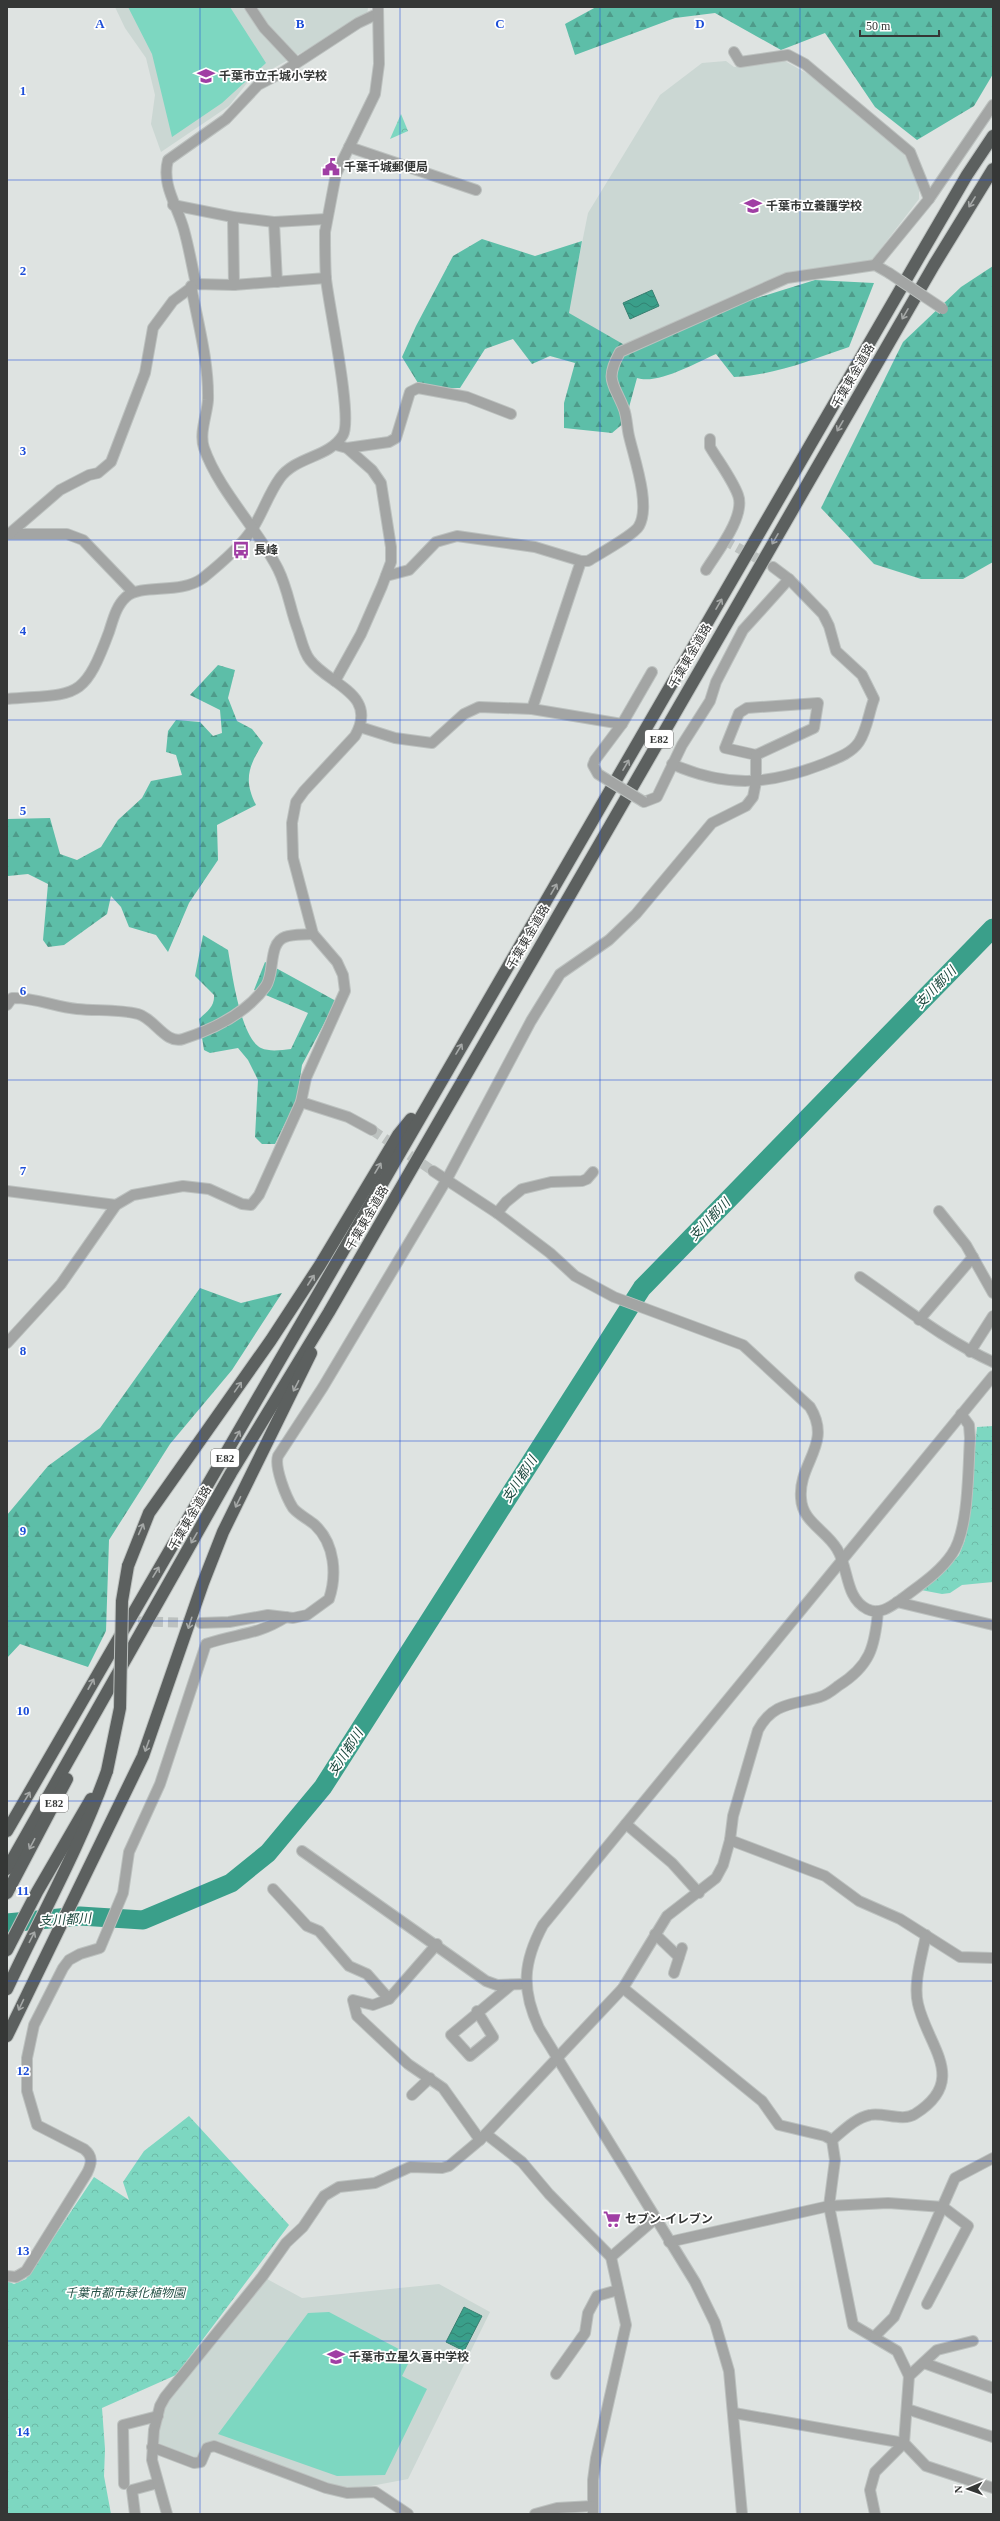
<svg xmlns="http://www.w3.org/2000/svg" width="1000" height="2521" font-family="'Times New Roman','Noto Sans JP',serif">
<defs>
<pattern id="forest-firs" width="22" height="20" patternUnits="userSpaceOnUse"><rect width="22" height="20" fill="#5dbea8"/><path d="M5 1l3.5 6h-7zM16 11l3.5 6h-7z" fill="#4e9b8a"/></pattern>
<pattern id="park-crowns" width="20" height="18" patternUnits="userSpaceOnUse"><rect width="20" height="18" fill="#7dd7c1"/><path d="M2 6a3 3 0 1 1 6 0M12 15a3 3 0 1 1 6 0" fill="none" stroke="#6db9a6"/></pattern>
<pattern id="water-waves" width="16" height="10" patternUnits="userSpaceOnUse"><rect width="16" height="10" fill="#3a9f8a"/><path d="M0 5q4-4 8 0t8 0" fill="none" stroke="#328272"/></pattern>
</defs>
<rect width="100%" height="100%" fill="#dee3e1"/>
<g fill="#cbd7d3">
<path d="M115,7h253l-1,9 -120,67 -18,23 -68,46 -10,-28 4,-29 -9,-37 -21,-30z"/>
<path d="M783,60l41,23 80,71 15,32v13l-47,61 -87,16 -160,70 -57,-33 20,-100 72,-118 42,-32 24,-2 8,6z"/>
<path d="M267,2279l35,19 137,-14 51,28 -82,167 -53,10 -24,-4 -119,-44 -6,2 -5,12 -6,2 -35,-12 -3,-8 4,-19 6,-17z"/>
</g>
<g fill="url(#forest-firs)">
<path d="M596,7h397v67l-19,32 -57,34 -42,-33 -50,-74 -44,17 -66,-37 -40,5 -100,37 -10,-31z"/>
<path d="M482,239l53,17 47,-15 -13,72 66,38 106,-48 74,-23 59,3 -25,64c-38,13 -74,28 -115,30l-18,-23c-20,9 -59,31 -79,24l-12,44 -13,11 -48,-5v-25l11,-40 -25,-7 -18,8 -19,-25 -28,10 -25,39h-39l-19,-31 14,-31 37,-70z"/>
<path d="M993,266v296l-30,17h-42l-47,-15 -53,-56 82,-166 58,-55z"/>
<path d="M218,665l17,5 -7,28 9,23 15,8 11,14c-14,23 -20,36 -7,62l-39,20 1,35 -29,43 -21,49 -12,-17 -27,-8 -8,-20 -10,-11 -4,18 -43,31 -16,2 -5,-7 5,-56 -20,-10 -20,2 -1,-57 43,-1 10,36 17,6 24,-13 17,-27 24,-22 9,-17 31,-6 -6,-20 -10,-3 2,-21 8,-11 24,2 13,14 9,-3 -2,-23 -30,-15z"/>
<path d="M203,935l25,15c4,22 12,87 33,98 9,4 20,2 30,1l17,-36 -54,-23 11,-28 71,39 -34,64 -5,34 -22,45h-13l-7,-7 3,-57 -10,-20 -10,-12 -28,5 -6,-3 -5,-31c8,-7 16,-13 15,-24l-19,-19z"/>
<path d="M200,1288l41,15 41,-10 -50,77 -62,74 -61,96 -3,91 -18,36 -68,-23 -13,14v-143l41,-49 52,-38z"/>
</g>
<g fill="url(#park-crowns)">
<path d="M401,114l7,17 -18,8z"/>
<path d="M993,1426v156l-31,3 -12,8 -8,1 -21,-4 28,-24 10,-11 6,-15 12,-113z"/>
<path d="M189,2116l100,109 -113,150 -74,33 3,41 -1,27 7,38h-104v-233l7,3 12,-5 68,-102 35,23 -6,-18 21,-31z"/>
</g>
<g fill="#7dd7c1">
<path d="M128,7h102l36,56 -44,40 -50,34 -20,-83z"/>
<path d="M329,2312l83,44 -10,20 25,13 -42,86 -48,1 -119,-42 90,-121z"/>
</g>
<g fill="url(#water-waves)" stroke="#388071">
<path d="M652,290l7,16 -29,13 -7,-16z"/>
<path d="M464,2307l18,9 -18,35 -18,-9z"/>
</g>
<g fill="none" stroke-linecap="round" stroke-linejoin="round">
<path stroke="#3a9f8a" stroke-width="19" d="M7,1923l73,-7 63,4 88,-37 37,-30 55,-66 319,-499 351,-360"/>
<g stroke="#bcc1bf" stroke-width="10" stroke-dasharray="10 5" stroke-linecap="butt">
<path d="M724,540l45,25"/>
<path d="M372,1130l61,41"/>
<path d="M123,1621l72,2"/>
</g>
<g stroke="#bcc1bf" stroke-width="12">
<g id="minor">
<path d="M250,7l14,21 32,34"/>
<path d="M734,52l6,10 48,-7 17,9 105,88 19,47"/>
<path d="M349,147l127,43"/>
<path d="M173,205l60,12 41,5 52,-3"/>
<path d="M233,217l1,68"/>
<path d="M274,222l3,60"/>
<path d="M875,265l54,-66 64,-94"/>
<path d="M196,284c-4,-18 -7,-36 -12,-54 -6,-23 -23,-45 -16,-70l58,-41 32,-34 25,-13 75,-49 19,-9"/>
<path d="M347,448l42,-6 7,-4 14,-46 8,-4 49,9 44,17"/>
<path d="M7,534h60l16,6 50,52"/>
<path d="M9,534l51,-44 29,-15 9,-2 13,-11 34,-89 8,-45 20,-27 23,-17 38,1 92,-7"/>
<path d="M706,570c11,-18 40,-54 32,-75 -6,-16 -19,-33 -28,-48v-8"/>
<path d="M386,576l23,-6 27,-28 21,-6 78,11 46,14h7c11,-7 46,-26 51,-35 12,-21 -5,-68 -10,-90 -2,-8 -2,-19 -5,-27 -10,-26 -20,-28 -4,-57l167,-74 88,-13 14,8"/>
<path d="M335,681l26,-47 21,-48 9,-24v-15l-10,-64 -9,-13 -25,-22 -11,-3"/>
<path d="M7,699c70,-6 76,3 102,-67 4,-12 7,-26 17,-35 16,-14 54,-2 77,-19 15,-12 40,-34 50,-50 10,-16 16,-35 27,-50 16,-22 49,-20 63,-43 10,-17 -14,-128 -17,-156 -1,-15 -1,-31 -1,-47"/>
<path d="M818,703l-4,25 -58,27 -31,-7 14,-35 8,-5z"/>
<path d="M532,709l49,-148"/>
<path d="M622,724l30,-52"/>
<path d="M360,727l35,11 37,5 32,-29 15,-7 53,2 90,15 -27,36"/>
<path d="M672,764c54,24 97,21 151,0 12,-5 28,-10 36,-22 8,-12 10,-30 15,-43l-12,-24 -26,-24 -7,-25 -6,-12 -34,-35 -16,-12"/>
<path d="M644,802l13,-5 25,-52 28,-44 6,-19 27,-52 46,-51"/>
<path d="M7,1005l5,-7c22,-1 43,9 65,11 20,2 42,0 61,5 16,4 28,31 45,25 31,-10 64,-26 83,-53 9,-13 2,-43 19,-49 8,-3 19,-2 28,-3"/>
<path d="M301,1102l47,15 24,13"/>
<path d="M433,1171l64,42 53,40 25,23 39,21 129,48 67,62c23,37 -12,56 -9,91 1,24 25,32 36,51 12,19 8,49 30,60 13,7 26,-4 36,-11 17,-13 37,-26 49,-44 17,-24 16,-86 18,-116l-1,-13 -8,-11"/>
<path d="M7,1191l109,14"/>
<path d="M939,1211l27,34 27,48"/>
<path d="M497,1213l9,-11 16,-13 29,-7 31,-1 5,-2 6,-7"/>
<path d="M860,1277c44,30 84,63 133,85"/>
<path d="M919,1320l54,-63"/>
<path d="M7,1343l54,-59 55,-79 17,-10 50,-9 26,3 33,15 9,1 8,-10 42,-93 5,-24 39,-87 -2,-16 -6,-13 -24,-28 -20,-76 -1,-35 4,-21 8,-11 51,-55c24,-42 -26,-51 -45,-76 -6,-7 -9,-21 -12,-30 -8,-21 -10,-41 -20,-61 -20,-40 -59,-78 -74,-121 -5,-15 3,-33 4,-48 1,-37 -10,-77 -17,-114"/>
<path d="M970,1352l23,-36"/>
<path d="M897,1602l96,23"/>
<path d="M201,1623l28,-1 39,-7 25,3 14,-3 22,-16c8,-24 6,-55 -14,-74 -7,-6 -16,-10 -22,-17 -7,-11 -19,-41 -15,-52l45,-69 124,-208 84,-158 29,-47 49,-34 27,-26 76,-91 34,-17 7,-9 3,-15v-27"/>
<path d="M626,1824l46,39 27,30"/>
<path d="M730,1840l95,36 34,25 41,18 60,38 33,1"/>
<path d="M302,1851l184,130 11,4 29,-1"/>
<path d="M273,1889l34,37 12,5 30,35 18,8 22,25"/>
<path d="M655,1934l24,23"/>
<path d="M437,1944l-48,55 -16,6 -20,-5 4,16 51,48 35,24 37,52"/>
<path d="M674,1973l8,-25"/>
<path d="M623,1988l139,113 17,24 46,11 7,4 3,20 -6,46 24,119 44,26 12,25"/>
<path d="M477,2011l16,26 -23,19 -19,-21 59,-49"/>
<path d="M412,2095l18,-17"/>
<path d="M486,2134l36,28 27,32 62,63 15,68 -30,133 -3,22v34"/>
<path d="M832,2140c11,-9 23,-22 38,-25 13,-3 33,7 45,-1 54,-34 13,-67 3,-110 -5,-21 4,-48 8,-69"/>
<path d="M669,2242l160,-36 59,-3 55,4 25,19 -41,78"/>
<path d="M611,2257l44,-38"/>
<path d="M7,2276l9,1 10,-6 61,-98c5,-10 6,-17 -3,-24l-47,-24 -10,-34v-33l7,-33 29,-57 6,-8 11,-6 20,-6 23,-55 6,-41 31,-68 46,-140c31,-11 50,-8 80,-27"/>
<path d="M875,2336l19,-19 61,-139 38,-20"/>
<path d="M924,2363l69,25"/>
<path d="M556,2374l29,-41 3,-20 9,-17 21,-6"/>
<path d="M907,2409l86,28"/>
<path d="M734,2413l170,30 22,23 67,22"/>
<path d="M152,2447l42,16 7,-1 6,-14 7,-2 112,42 21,5 28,-1 33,22"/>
<path d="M124,2484l-1,-59 35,-9"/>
<path d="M135,2514l-3,-24 26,-7"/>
<path d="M167,2514l-15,-54 2,-30 6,-24 5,-9 97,-120 24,-34 17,-16 21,-31 15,-9 36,-4 35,-16 32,1 7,-2 31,-26 143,-152 44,-72 49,-38 7,-13 7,-25 3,-24 25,-86c15,-28 35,-25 62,-33 7,-2 13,-7 18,-11 32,-20 37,-39 40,-75"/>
<path d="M535,2514l22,-6 36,-2"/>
<path d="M875,2514l-5,-24 5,-18 29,-29 5,-67 28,-26 36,-9"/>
</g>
</g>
<g stroke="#bcc1bf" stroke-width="12">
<g id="tertiary">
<path d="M325,232l11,-58 39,-80 4,-30 -1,-57"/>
<path d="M742,2514l-13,-143 -14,-48 -20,-41 -156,-254c-18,-39 -16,-66 4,-103l450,-549"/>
</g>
</g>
<g stroke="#bcc1bf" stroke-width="14">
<g id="motorway">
<path d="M128,1566l21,-53 122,-173 49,-75 78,-130 13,-16"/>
<path d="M7,1831l911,-1572 49,-84 26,-39"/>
<path d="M7,1869l224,-396 98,-161 605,-1047 59,-96"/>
<path d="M7,1893l60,-114"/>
<path d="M7,1950l30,-58 54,-93"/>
<path d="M7,1989c34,-73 73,-142 100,-218"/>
<path d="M7,2036l136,-280 60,-173 20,-51 88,-179"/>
</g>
</g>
<use href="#minor" stroke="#a3a5a4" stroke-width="10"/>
<use href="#tertiary" stroke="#a3a5a4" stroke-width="10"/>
<use href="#motorway" stroke="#5c605f" stroke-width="12"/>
<g stroke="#bcc1bf" stroke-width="12" stroke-linecap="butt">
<g id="minor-bridge">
<path d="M889,273l54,36"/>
<path d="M595,760l-2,5 5,9 46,28"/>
</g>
</g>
<g stroke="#bcc1bf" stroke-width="14" stroke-linecap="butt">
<path id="motorway-bridge" d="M107,1771l13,-63 2,-107 6,-35"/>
</g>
<use href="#minor-bridge" stroke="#a3a5a4" stroke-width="10"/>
<use href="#motorway-bridge" stroke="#5c605f" stroke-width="12"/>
</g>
<defs><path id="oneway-shaft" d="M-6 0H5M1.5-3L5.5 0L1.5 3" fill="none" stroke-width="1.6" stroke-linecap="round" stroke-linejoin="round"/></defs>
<g stroke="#a5a8a7">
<use href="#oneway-shaft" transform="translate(972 202) rotate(122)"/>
<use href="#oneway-shaft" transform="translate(905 314) rotate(120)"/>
<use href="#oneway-shaft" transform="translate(840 426) rotate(120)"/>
<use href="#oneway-shaft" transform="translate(775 539) rotate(120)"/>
<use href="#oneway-shaft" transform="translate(719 604) rotate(-60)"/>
<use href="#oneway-shaft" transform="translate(626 765) rotate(-60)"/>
<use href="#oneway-shaft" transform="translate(554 889) rotate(-60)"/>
<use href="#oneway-shaft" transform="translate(459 1049) rotate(-59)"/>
<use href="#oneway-shaft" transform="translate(378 1168) rotate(-59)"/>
<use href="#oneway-shaft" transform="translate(311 1280) rotate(-57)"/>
<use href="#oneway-shaft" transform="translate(296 1386) rotate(117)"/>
<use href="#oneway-shaft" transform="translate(238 1387) rotate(-55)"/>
<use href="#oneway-shaft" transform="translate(237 1436) rotate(-61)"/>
<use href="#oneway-shaft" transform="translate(238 1502) rotate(116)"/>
<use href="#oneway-shaft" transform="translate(141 1529) rotate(-66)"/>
<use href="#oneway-shaft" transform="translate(194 1538) rotate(120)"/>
<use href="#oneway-shaft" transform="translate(156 1572) rotate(-59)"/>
<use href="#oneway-shaft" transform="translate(190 1623) rotate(108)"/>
<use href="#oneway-shaft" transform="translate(91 1684) rotate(-61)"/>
<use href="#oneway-shaft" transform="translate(147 1746) rotate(110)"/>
<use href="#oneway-shaft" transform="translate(27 1797) rotate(-59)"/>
<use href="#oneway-shaft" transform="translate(32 1844) rotate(118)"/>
<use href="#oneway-shaft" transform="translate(32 1937) rotate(-63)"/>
<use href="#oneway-shaft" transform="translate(21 2005) rotate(115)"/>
</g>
<path fill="none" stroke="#1d4ed8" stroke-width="1" stroke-opacity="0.55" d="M200,7v2507M400,7v2507M600,7v2507M800,7v2507M7,180h986M7,360h986M7,540h986M7,720h986M7,900h986M7,1080h986M7,1260h986M7,1441h986M7,1621h986M7,1801h986M7,1981h986M7,2161h986M7,2341h986"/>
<defs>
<g id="school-bare" transform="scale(1.38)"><path d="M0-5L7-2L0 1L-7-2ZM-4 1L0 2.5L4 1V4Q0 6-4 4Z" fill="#a03ea4" stroke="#fff" stroke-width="2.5" paint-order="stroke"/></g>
<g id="civic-bare" transform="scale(1.38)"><path d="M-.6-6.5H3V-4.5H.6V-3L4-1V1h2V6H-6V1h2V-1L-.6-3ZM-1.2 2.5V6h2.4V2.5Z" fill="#a03ea4" stroke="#fff" stroke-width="2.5" paint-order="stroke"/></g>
<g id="bus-bare" transform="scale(1.38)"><path d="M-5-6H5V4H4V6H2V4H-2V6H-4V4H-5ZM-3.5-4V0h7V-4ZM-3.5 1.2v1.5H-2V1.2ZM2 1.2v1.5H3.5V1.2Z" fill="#a03ea4" stroke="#fff" stroke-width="2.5" paint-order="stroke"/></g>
<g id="supermarket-bare" transform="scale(1.38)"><path d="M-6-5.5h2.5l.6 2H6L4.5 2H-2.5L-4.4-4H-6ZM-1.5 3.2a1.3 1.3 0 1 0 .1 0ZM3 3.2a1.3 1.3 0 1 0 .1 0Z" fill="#a03ea4" stroke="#fff" stroke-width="2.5" paint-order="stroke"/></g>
</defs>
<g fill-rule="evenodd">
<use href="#school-bare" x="206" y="76"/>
<use href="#civic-bare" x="331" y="167"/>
<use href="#school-bare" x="753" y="206"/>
<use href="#bus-bare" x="241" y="550"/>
<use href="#supermarket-bare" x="612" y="2219"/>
<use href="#school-bare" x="336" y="2357"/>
</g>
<g text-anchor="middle" stroke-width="3.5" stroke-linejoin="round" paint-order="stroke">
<g fill="#fff" stroke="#727372" stroke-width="1">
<rect x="645" y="730" width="28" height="18" rx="3"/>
<rect x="211" y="1449" width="28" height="18" rx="3"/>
<rect x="40" y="1794" width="28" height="18" rx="3"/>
</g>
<g font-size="11" font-weight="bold" fill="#353736">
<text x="659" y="743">E82</text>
<text x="225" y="1462">E82</text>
<text x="54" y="1807">E82</text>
</g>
<g font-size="12" font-weight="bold" fill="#353736" stroke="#fff" text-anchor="start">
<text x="219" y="80">千葉市立千城小学校</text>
<text x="344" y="171">千葉千城郵便局</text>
<text x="766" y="210">千葉市立養護学校</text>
<text x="254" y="554">長峰</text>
<text x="625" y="2223">セブン-イレブン</text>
<text x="349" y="2361">千葉市立星久喜中学校</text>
</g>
<g font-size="12" fill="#353736" stroke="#fff">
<text transform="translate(853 376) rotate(-60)" y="4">千葉東金道路</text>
<text transform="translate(690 656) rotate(-60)" y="4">千葉東金道路</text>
<text transform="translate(528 937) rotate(-60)" y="4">千葉東金道路</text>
<text transform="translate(367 1218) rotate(-60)" y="4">千葉東金道路</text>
<text transform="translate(190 1518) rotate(-60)" y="4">千葉東金道路</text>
</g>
<g font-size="12" font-style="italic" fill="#255146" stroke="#fff">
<text x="125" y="2297">千葉市都市緑化植物園</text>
</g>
<g font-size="13" font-style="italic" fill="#1e493f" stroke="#fff">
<text transform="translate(935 987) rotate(-46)" y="5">支川都川</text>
<text transform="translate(709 1219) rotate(-46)" y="5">支川都川</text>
<text transform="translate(519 1479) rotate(-57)" y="5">支川都川</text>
<text transform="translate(345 1752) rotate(-57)" y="5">支川都川</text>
<text transform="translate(65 1919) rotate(-3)" y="5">支川都川</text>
</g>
</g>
<g font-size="13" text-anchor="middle" font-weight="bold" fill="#1d4ed8" stroke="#fff" stroke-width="3.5" stroke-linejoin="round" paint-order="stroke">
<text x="100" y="28">A</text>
<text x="300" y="28">B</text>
<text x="500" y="28">C</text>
<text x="700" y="28">D</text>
<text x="23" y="95">1</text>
<text x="23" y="275">2</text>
<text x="23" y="455">3</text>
<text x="23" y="635">4</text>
<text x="23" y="815">5</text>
<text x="23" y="995">6</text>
<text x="23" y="1175">7</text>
<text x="23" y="1355">8</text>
<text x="23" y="1535">9</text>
<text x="23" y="1715">10</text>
<text x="23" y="1895">11</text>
<text x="23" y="2075">12</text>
<text x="23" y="2255">13</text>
<text x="23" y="2436">14</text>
</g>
<rect width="1000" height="2521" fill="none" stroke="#353736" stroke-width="16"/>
<g transform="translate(968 2489) rotate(268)" stroke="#ffffff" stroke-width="3" paint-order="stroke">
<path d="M0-3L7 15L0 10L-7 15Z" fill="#353736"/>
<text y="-6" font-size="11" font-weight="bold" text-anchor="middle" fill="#353736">N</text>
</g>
<path d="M860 30v6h79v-6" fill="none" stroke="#353736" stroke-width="2"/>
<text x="866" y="30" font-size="12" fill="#353736" stroke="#ffffff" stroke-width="3" paint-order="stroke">50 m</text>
</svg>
